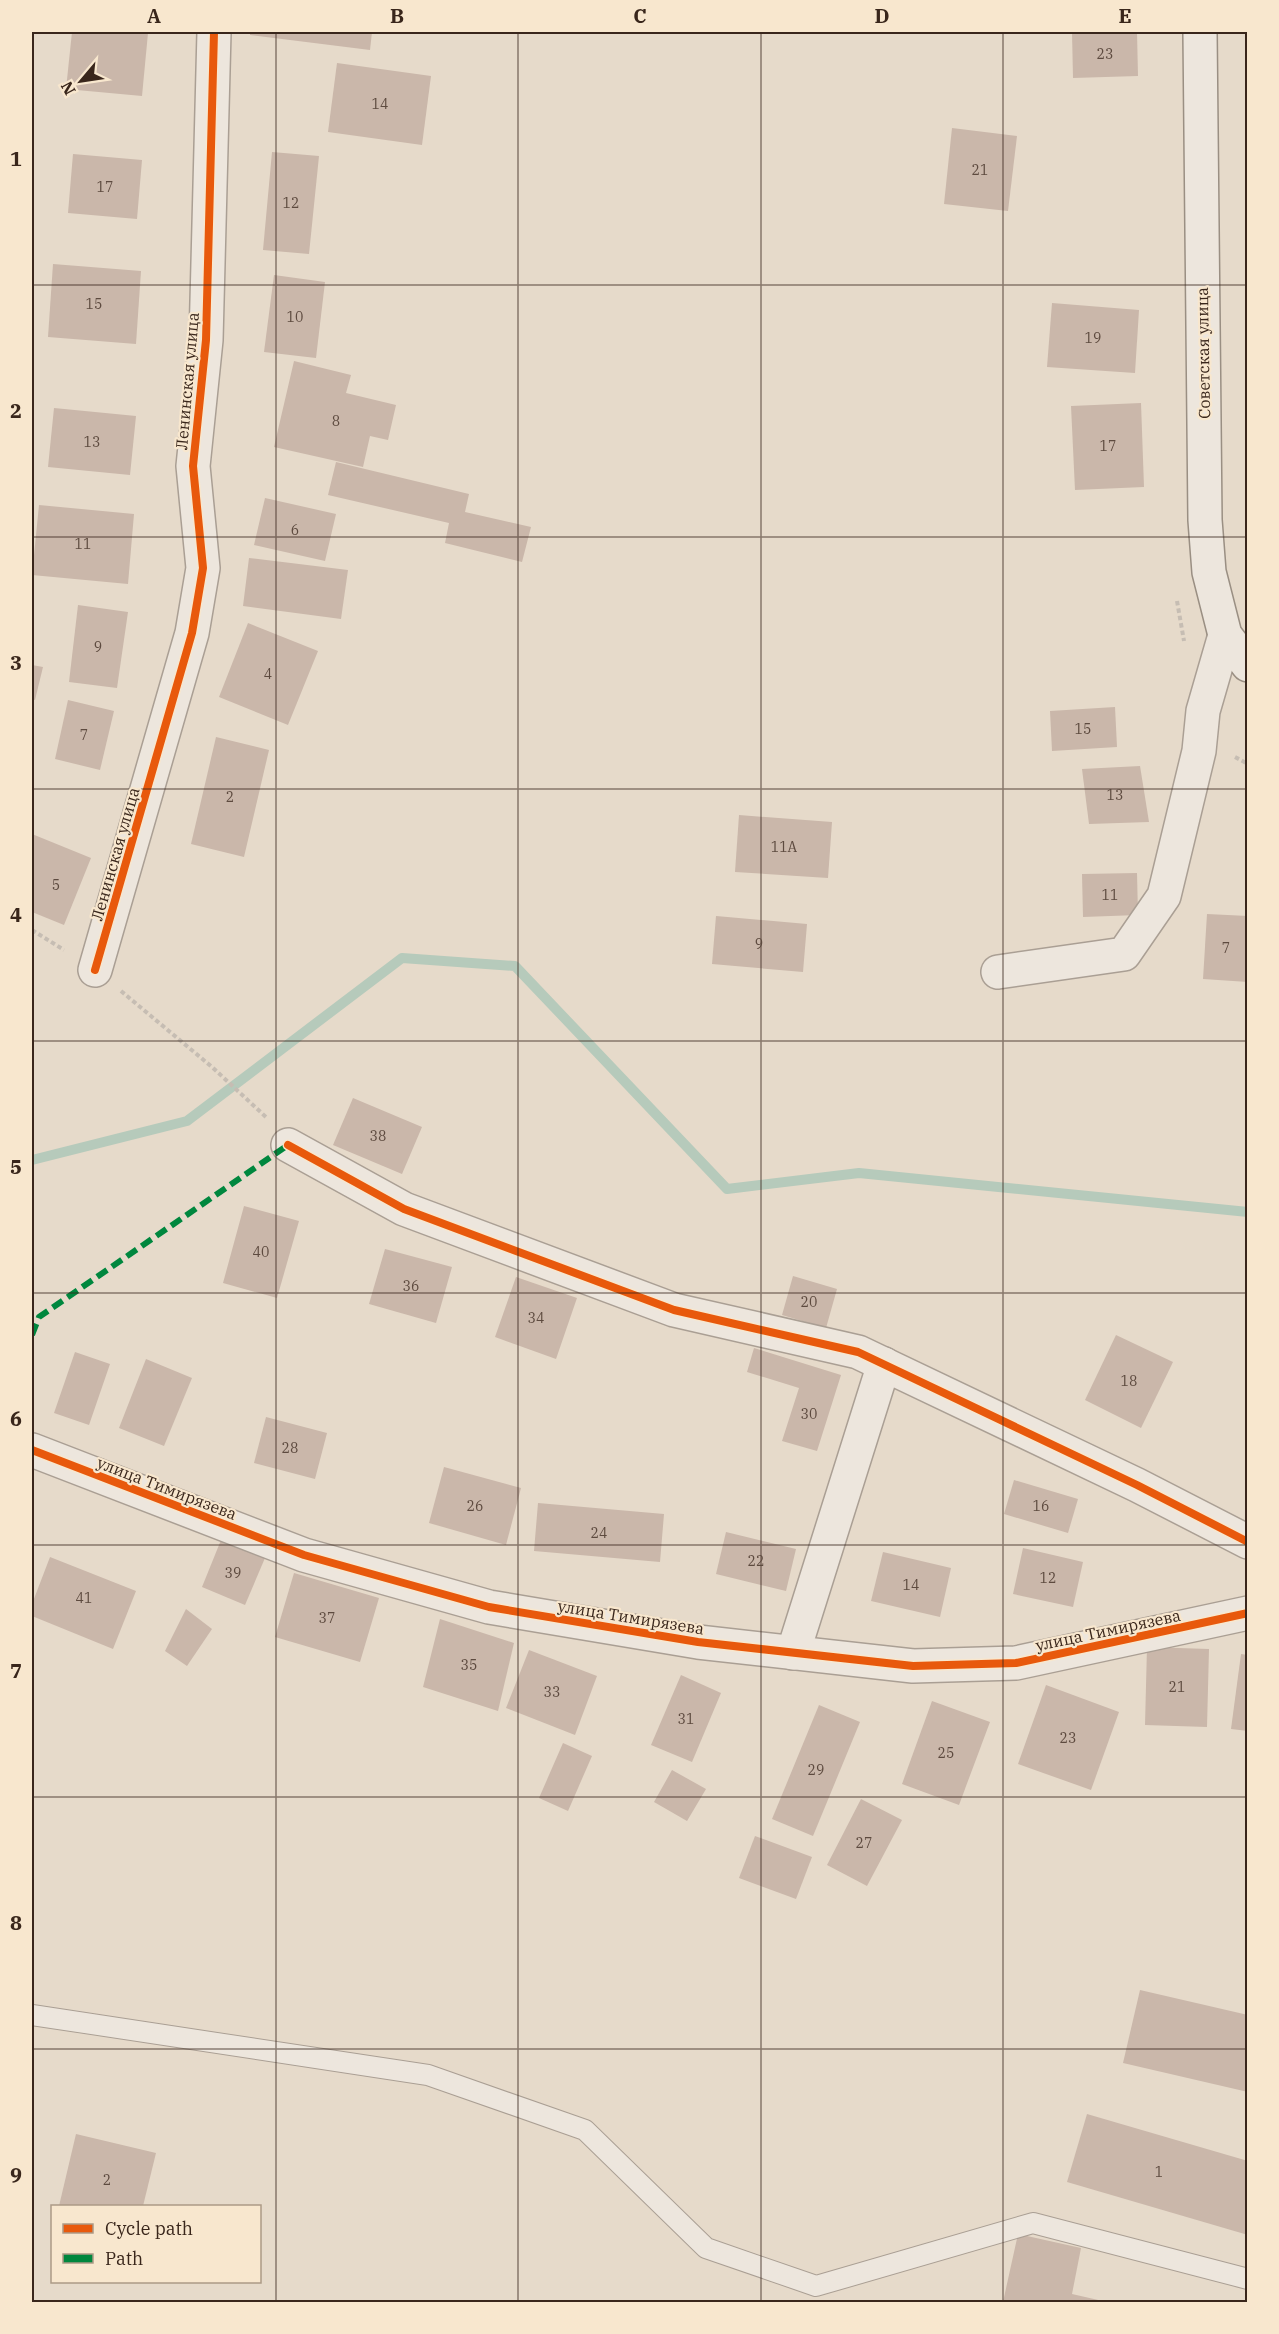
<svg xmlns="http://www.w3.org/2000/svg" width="1279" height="2334" font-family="'IBM Plex Serif',serif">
<rect width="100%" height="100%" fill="#e6daca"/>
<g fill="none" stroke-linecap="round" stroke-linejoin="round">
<path stroke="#b6cabb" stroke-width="10" d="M32,1160l155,-39 215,-163 113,8 212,223 132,-16 389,39"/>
</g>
<g fill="#cab7aa">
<path d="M72,32l76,1 -6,63 -76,-7z"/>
<path d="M250,32h122l-2,18 -120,-15z"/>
<path d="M1072,32h65l1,44 -65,2z"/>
<path d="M337,63l94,13 -9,69 -94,-13z"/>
<path d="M952,128l65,8 -9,75 -64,-7z"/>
<path d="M272,152l47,4 -10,98 -46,-4z"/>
<path d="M73,154l69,6 -5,59 -69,-6z"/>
<path d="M53,264l88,7 -5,73 -88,-7z"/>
<path d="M274,275l51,7 -9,76 -52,-6z"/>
<path d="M1052,303l87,7 -4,63 -88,-6z"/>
<path d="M294,361l57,14 -5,18 50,12 -8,35 -18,-4 -7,31 -89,-20z"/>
<path d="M1141,403l3,84 -69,3 -4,-84z"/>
<path d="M54,408l82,8 -6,59 -82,-8z"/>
<path d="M336,462l133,32 -4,18 66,15 -9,35 -77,-19 4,-20 -121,-28z"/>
<path d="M265,498l71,16 -11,47 -71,-16z"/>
<path d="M39,505l95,9 -6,70 -96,-9z"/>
<path d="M249,558l99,12 -7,49 -98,-13z"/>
<path d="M78,605l50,7 -11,76 -48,-6z"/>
<path d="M248,623l70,28 -30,74 -69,-28z"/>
<path d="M32,665l11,2 -8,33 -3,-1z"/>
<path d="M68,700l46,11 -14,59 -45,-11z"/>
<path d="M1115,707l2,40 -65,4 -2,-40z"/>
<path d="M216,737l53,13 -25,107 -53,-13z"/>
<path d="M1140,766l9,56 -60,2 -7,-55z"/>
<path d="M739,815l93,7 -4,56 -93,-6z"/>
<path d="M32,834l59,24 -27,67 -32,-13z"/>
<path d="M1137,873l1,42 -55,2 -1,-43z"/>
<path d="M1207,914l41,2v66l-45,-3z"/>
<path d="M716,916l91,8 -4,48 -91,-8z"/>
<path d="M353,1098l69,29 -20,47 -69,-29z"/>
<path d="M244,1206l55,15 -22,77 -54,-15z"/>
<path d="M385,1249l67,18 -16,56 -67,-19z"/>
<path d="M793,1276l44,13 -11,39 -44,-13z"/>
<path d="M516,1277l61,21 -21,61 -61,-22z"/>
<path d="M1116,1335l57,27 -32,66 -56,-28z"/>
<path d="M754,1348l87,27 -24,76 -35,-10 17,-53 -52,-16z"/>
<path d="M75,1352l35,12 -21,61 -35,-12z"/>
<path d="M146,1359l46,19 -28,68 -45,-18z"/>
<path d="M266,1417l61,16 -12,46 -61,-16z"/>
<path d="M444,1467l77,21 -15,57 -77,-22z"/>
<path d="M1014,1480l64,19 -10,34 -64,-19z"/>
<path d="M538,1503l126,11 -4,48 -126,-11z"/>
<path d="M726,1532l70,17 -10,42 -70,-17z"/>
<path d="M221,1540l44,18 -20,47 -43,-18z"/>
<path d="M1023,1548l60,14 -10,45 -60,-13z"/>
<path d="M883,1552l68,16 -11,49 -69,-16z"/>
<path d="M50,1557l86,34 -23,58 -81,-33v-12z"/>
<path d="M294,1573l85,25 -19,64 -85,-25z"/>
<path d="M186,1609l26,20 -25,37 -22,-15z"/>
<path d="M440,1619l74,24 -16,68 -75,-24z"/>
<path d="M1147,1647l62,2 -2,78 -62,-2z"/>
<path d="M529,1650l68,26 -22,59 -69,-27z"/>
<path d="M1241,1654l7,1v76l-17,-2z"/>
<path d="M681,1675l40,18 -29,69 -41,-17z"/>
<path d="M1046,1685l73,27 -28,78 -73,-26z"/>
<path d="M932,1701l58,21 -31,83 -57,-21z"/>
<path d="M819,1705l41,17 -47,114 -41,-17z"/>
<path d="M563,1743l29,13 -24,55 -29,-13z"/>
<path d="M672,1770l34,19 -19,32 -33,-19z"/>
<path d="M861,1799l41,21 -35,66 -40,-21z"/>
<path d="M755,1836l57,21 -16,42 -57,-21z"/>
<path d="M1140,1990l108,25v77l-125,-29z"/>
<path d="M1087,2114l161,47v74l-181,-53z"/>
<path d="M76,2134l80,19 -13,53h-84z"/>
<path d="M1018,2234l63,14 -9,46 35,8h-104z"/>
</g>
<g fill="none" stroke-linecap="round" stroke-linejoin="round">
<g stroke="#aa9f94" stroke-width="22">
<path id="lane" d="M32,2015l396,60 157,55 121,118 110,38 217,-63 215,56"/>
</g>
<g stroke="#aa9f94" stroke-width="36">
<g id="street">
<path d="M95,970l97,-337 11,-65 -10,-102 13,-126 8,-308"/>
<path d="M998,972l126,-18 40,-58 35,-145 4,-40 22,-76"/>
<path d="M288,1145l116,64 270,101 184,42 279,133 111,57"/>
<path d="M32,1450l272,105 185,52 209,35 215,24 103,-3 232,-50"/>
<path d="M793,1653l91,-289"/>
</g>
</g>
<g stroke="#9a8f83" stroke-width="36">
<path id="secondary" d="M1200,32l5,488 4,52 16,63 23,30"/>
</g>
<g stroke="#c6bdb3" stroke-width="4" stroke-dasharray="4.5 3" stroke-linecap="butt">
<path d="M1177,601l7,40"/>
<path d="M1235,757l13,7"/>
<path d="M32,930l32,20"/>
<path d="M121,991l91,76 55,51"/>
</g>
<use href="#lane" stroke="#ede6dd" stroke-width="20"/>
<use href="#street" stroke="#ede6dd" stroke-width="33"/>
<use href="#secondary" stroke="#ede6dd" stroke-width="33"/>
<path stroke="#00873e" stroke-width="6" stroke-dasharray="12 6" stroke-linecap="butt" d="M32,1335l7,-18 249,-172"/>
<g stroke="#f8e7ce" stroke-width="11">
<g id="cycleway">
<path d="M95,970l97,-337 11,-65 -10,-102 13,-126 8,-308"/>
<path d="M288,1145l116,64 270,101 184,42 279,133 111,57"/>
<path d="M32,1450l272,105 185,52 209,35 215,24 103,-3 232,-50"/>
</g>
</g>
<use href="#cycleway" stroke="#e8590c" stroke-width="8"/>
</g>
<path fill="none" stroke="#39261b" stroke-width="1.5" stroke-opacity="0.55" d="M276,32v2270M518,32v2270M761,32v2270M1003,32v2270M32,285h1216M32,537h1216M32,789h1216M32,1041h1216M32,1293h1216M32,1545h1216M32,1797h1216M32,2049h1216"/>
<g text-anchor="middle" stroke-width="4.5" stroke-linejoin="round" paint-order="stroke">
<g font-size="14" fill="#5d4a3f">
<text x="1105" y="59">23</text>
<text x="380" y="109">14</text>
<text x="980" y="175">21</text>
<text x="105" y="192">17</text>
<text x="291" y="208">12</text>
<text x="94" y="309">15</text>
<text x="295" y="322">10</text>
<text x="1093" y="343">19</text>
<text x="336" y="426">8</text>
<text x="92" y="447">13</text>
<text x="1108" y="451">17</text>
<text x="295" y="535">6</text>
<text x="83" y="549">11</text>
<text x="98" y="652">9</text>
<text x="268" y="679">4</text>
<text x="1083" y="734">15</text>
<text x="84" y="740">7</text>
<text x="1115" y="800">13</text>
<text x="230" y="802">2</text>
<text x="784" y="852">11А</text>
<text x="56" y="890">5</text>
<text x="1110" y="900">11</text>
<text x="759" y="949">9</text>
<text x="1226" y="953">7</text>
<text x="378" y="1141">38</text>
<text x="261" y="1257">40</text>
<text x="411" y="1291">36</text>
<text x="809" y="1307">20</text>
<text x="536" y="1323">34</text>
<text x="1129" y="1386">18</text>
<text x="809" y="1419">30</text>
<text x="290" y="1453">28</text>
<text x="475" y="1511">26</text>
<text x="1041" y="1511">16</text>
<text x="599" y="1538">24</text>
<text x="756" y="1566">22</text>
<text x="233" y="1578">39</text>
<text x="1048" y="1583">12</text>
<text x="911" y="1590">14</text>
<text x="84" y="1603">41</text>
<text x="327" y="1623">37</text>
<text x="469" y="1670">35</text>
<text x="1177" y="1692">21</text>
<text x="552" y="1697">33</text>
<text x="686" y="1724">31</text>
<text x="1068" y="1743">23</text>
<text x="946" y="1758">25</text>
<text x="816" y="1775">29</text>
<text x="864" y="1848">27</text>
<text x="1159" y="2177">1</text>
<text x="107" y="2185">2</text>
</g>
<g font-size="16" fill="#39261b" stroke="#f8e7ce">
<text transform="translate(1203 353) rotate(-91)" y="6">Советская улица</text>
<text transform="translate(187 381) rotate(-85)" y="6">Ленинская улица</text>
<text transform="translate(115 854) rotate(-74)" y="6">Ленинская улица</text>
<text transform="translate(167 1488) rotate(21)" y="6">улица Тимирязева</text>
<text transform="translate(631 1617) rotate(9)" y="6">улица Тимирязева</text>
<text transform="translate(1108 1630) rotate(-12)" y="6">улица Тимирязева</text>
</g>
</g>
<rect width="1279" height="2334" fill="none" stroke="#f8e7ce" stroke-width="66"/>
<rect x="51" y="2205" width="210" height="78" fill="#f8e7ce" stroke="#ac9a86" stroke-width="1.5"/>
<rect x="63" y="2224" width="30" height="9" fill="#e8590c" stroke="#ac9a86" stroke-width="1.5"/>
<text x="105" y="2235" font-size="18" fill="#39261b">Cycle path</text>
<rect x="63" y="2254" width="30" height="9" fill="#00873e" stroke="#ac9a86" stroke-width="1.5"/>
<text x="105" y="2265" font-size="18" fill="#39261b">Path</text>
<g transform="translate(81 81) rotate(241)" stroke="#f8e7ce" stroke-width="4.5" paint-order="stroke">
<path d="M0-4.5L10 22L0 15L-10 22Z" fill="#39261b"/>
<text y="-9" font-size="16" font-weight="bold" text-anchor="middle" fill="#39261b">N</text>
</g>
<rect x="33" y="33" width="1213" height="2268" fill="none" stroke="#39261b" stroke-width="2"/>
<g font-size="20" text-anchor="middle" font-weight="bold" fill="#39261b">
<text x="154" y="23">A</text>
<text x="397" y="23">B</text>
<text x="640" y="23">C</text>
<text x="882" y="23">D</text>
<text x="1125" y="23">E</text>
<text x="16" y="166">1</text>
<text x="16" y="418">2</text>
<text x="16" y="670">3</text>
<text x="16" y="922">4</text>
<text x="16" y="1174">5</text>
<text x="16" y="1426">6</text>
<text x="16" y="1678">7</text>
<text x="16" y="1930">8</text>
<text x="16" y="2182">9</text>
</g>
</svg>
